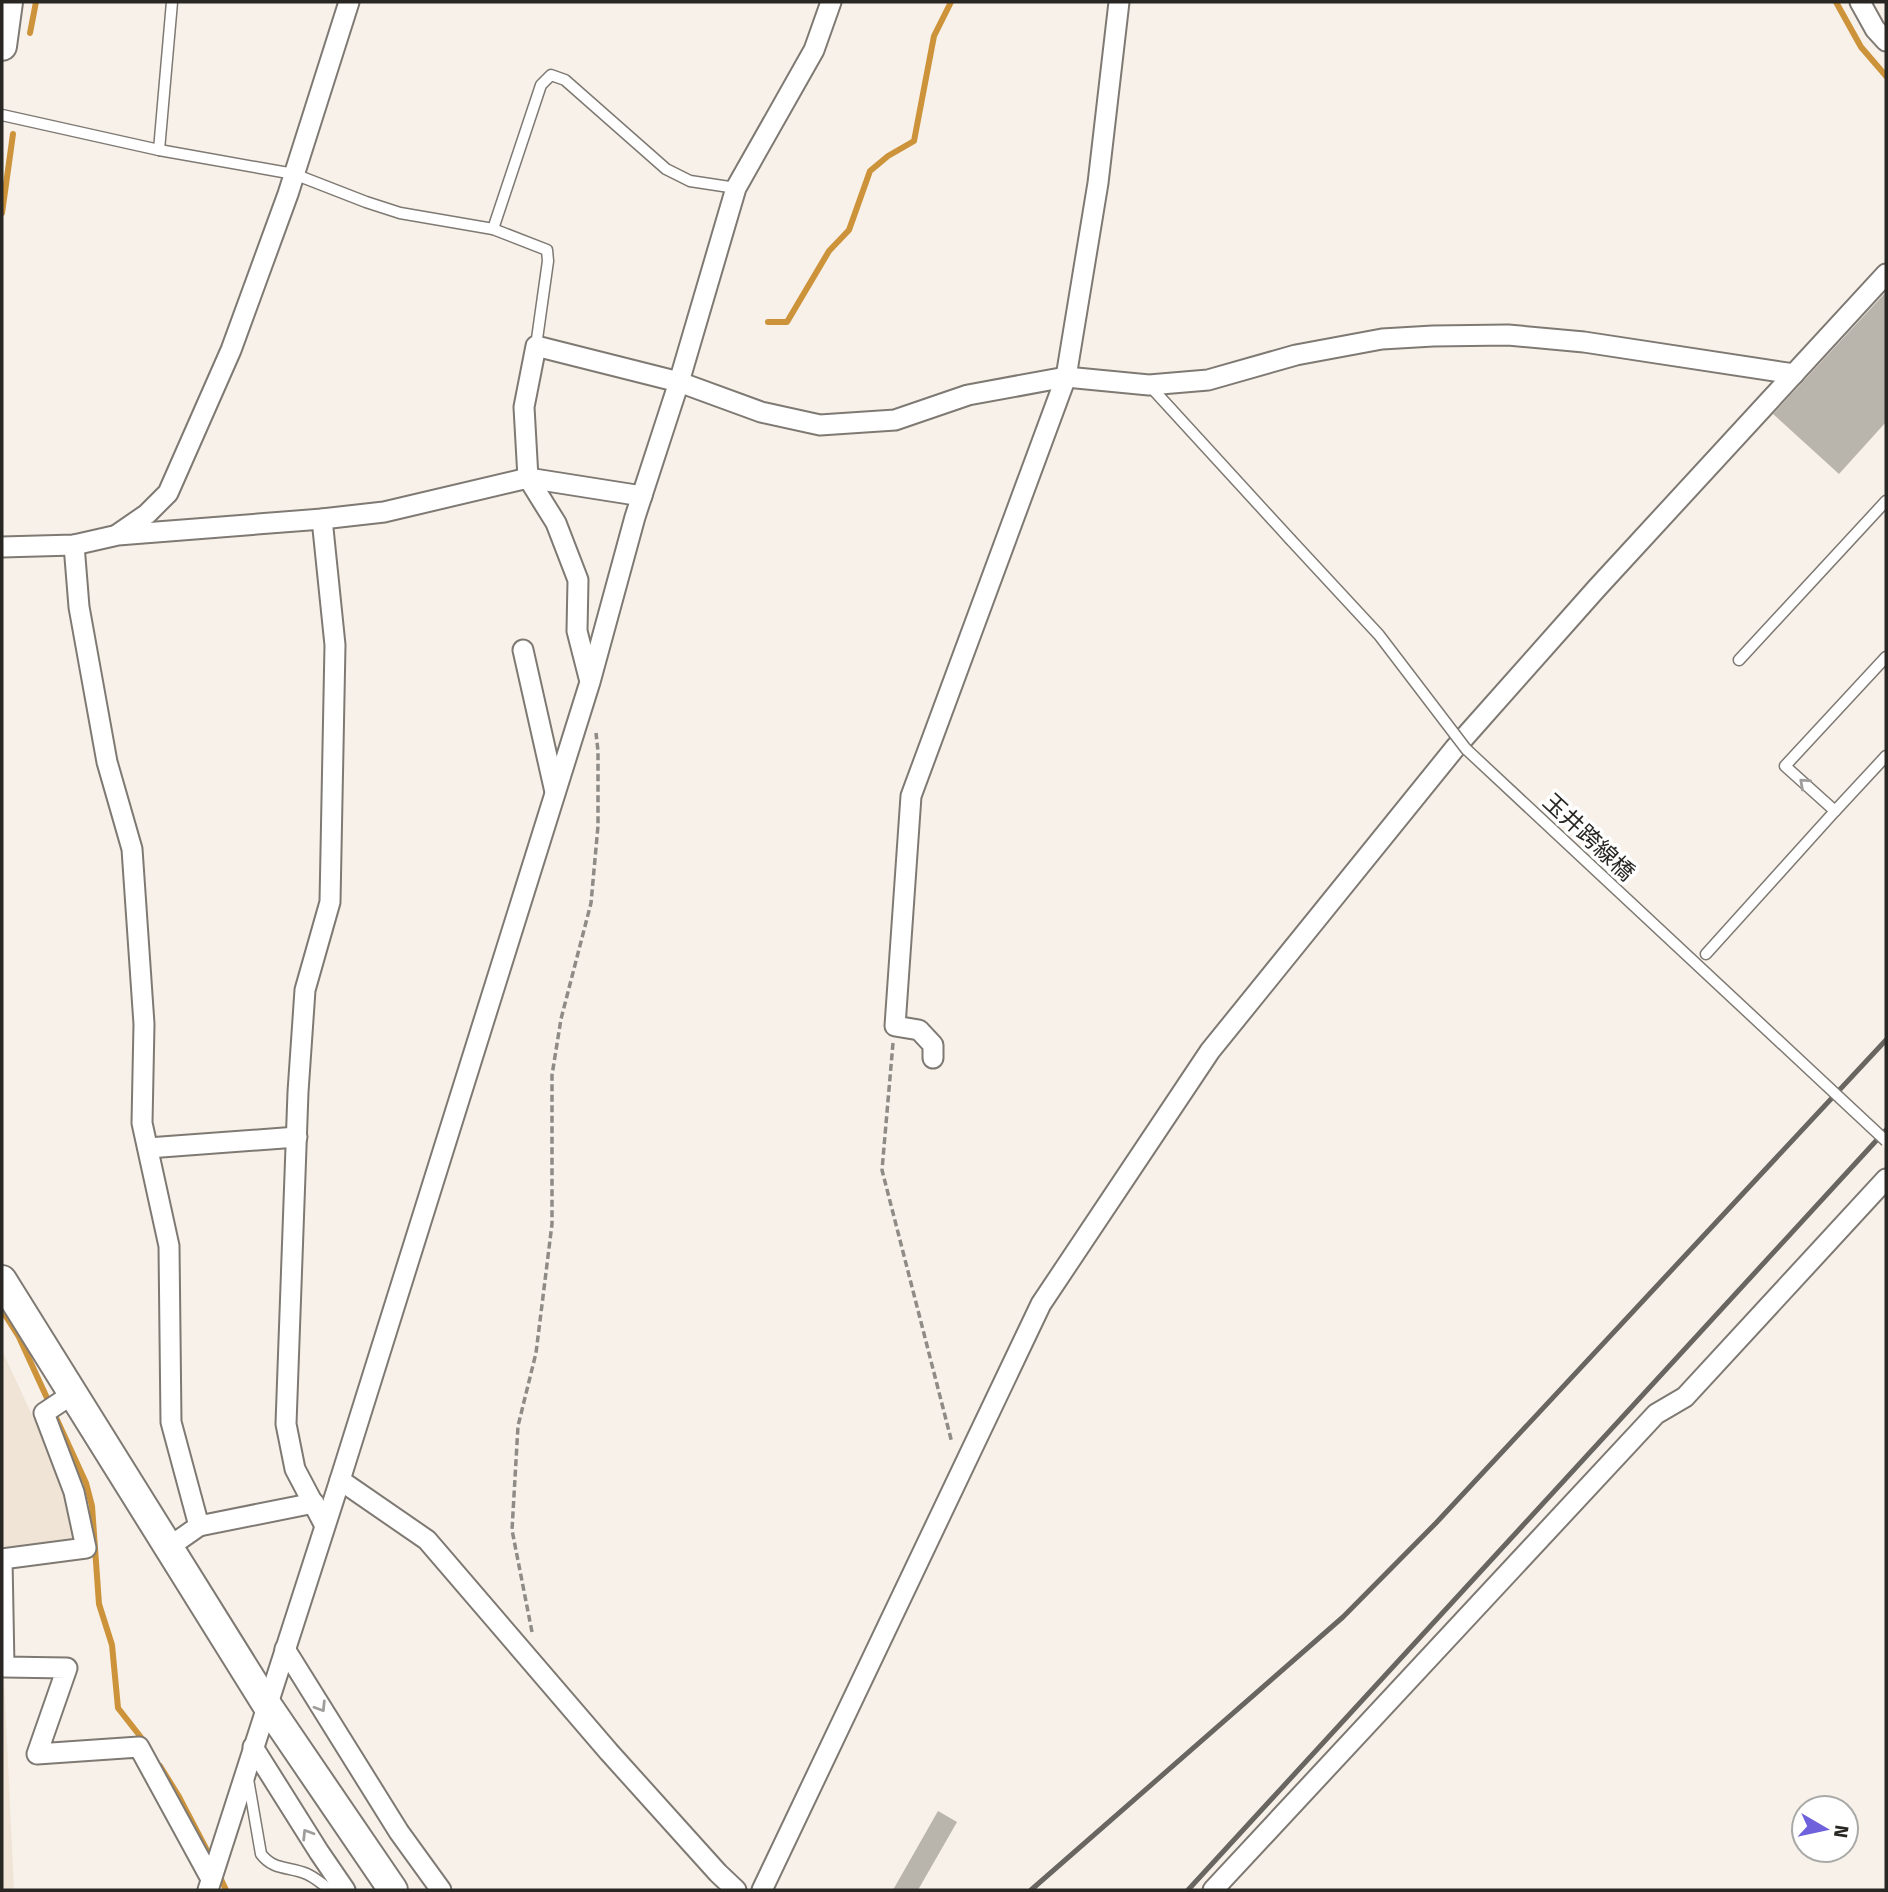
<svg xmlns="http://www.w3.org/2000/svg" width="1888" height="1892" font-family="'Fira Sans','Noto Sans JP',sans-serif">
<rect width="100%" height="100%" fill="#f7f1e9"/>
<g fill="#f0e4d6">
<path d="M2,1350l68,148 4,47 -72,9z"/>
<path d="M2,1636l12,254h-12z"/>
</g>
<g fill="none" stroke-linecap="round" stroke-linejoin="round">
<g stroke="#cd933b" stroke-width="6">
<path d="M1836,2l25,45 25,29"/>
<path d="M30,33l6,-31"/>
<path d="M2,213l11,-79"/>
<path d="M768,322h19l42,-71 20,-21 21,-59 18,-15 26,-15 20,-105 17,-34"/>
<path d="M2,1310l17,27 67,146 6,23 7,98 13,41 6,63 29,37"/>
<path d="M160,1766l18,29 34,65"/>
<path d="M218,1873l8,17"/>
</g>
</g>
<g fill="#b9b4ac">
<path d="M1886,292v130l-47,52 -66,-60z"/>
<path d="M938,1811l19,11 -39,68h-25z"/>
</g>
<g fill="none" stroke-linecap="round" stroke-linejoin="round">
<g stroke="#7e7972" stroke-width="13">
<g id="lane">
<path d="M2,115l157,35 135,24 72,28 34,11 93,16"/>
<path d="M159,150l13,-148"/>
<path d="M536,346l12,-85 -1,-11 -54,-21 48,-144 10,-10 14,5 101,89 24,12 46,7"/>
<path d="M1149,385l141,154"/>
<path d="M1886,657l-101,109 50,45 51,-55"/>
<path d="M1739,660l147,-159"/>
<path d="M1706,954l129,-143"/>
<path d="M248,1779l13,75c13,17 28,12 46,20 9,4 16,11 24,16"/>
</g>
</g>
<g stroke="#7e7972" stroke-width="23">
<g id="street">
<path d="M1860,2l15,27 11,12"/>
<path d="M322,519l13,126 -5,257 -25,88 -7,102 -12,332 9,45 29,55"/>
<path d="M118,534l29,-20 21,-21 63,-143 57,-156 61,-192"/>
<path d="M74,545l5,62 28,155 25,87 12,175 -2,99 27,123 2,176 28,104 -30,21"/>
<path d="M2,547l72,-2 44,-10 204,-16 62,-7 144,-34 114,18"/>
<path d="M523,650l32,142"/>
<path d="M589,678l-12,-47 1,-51 -22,-57 -28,-45 -4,-71 12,-61 143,36 82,30 59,13 75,-5 73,-25 98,-18 83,8 59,-5 88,-25 86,-16 51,-3 75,-1 76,7 210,32"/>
<path d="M933,1058v-13l-14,-15 -24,-4 16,-230 155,-419 32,-194 21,-181"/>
<path d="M148,1148l149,-11"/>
<path d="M74,1393l-30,20 30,79 12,56 -84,11 2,108 63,1 -30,86 102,-7 72,132"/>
<path d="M340,1480l87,60 182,212 109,121 18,17"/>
<path d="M199,1526l115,-23"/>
<path d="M285,1649l114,183 42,58"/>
<path d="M253,1747l66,105 26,38"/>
<path d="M208,1890l132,-410 250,-798 45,-165 44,-135 57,-194 78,-138 17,-48"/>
<path d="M762,1890l279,-586 169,-253 245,-303 142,-160 289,-314"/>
<path d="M1213,1890l443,-476 29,-17 201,-218"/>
</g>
</g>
<g stroke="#7e7972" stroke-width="32">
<g id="secondary">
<path d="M2,46l6,-44"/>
<path d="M2,1280l265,425 126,185"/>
</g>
</g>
<g stroke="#8f8b86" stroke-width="3.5" stroke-dasharray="7 3.5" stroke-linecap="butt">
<path d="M893,1043l-11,127 70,273"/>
<path d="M532,1632l-20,-102 6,-104 18,-73 16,-129v-149l9,-56 30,-116 7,-77v-75l-2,-18"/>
</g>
<use href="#lane" stroke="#fff" stroke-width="10"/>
<use href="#street" stroke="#fff" stroke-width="19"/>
<use href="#secondary" stroke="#fff" stroke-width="28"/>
<g stroke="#696561" stroke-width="5">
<path d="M1031,1890l312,-273 93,-94 450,-483"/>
<path d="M1188,1890l698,-760"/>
</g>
<g stroke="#7e7972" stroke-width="13" stroke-linecap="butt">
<path id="lane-bridge" d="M1290,539l89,96 87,114 420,392"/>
</g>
<use href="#lane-bridge" stroke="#fff" stroke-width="10"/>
</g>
<defs><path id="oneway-chevron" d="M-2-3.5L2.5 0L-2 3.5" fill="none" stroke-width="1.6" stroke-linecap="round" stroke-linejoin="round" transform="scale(1.75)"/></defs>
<g stroke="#9f9e9c">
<use href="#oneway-chevron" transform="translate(1804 783) rotate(-138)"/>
<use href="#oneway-chevron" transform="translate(321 1707) rotate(58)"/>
<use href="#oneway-chevron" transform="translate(307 1834) rotate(-122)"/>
</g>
<g text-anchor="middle" stroke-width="7" stroke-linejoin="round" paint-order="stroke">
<g font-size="23" fill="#292724" stroke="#fff">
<text transform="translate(1589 837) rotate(43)" y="8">玉井跨線橋</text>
</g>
</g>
<rect width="1888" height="1892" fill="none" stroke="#292724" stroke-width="7"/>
<g transform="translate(1825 1829) rotate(99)"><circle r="33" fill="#ffffff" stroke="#a9a9a7" stroke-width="2"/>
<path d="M0-5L12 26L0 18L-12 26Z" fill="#6e61db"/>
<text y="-10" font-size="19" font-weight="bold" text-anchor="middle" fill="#292724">N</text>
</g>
</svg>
